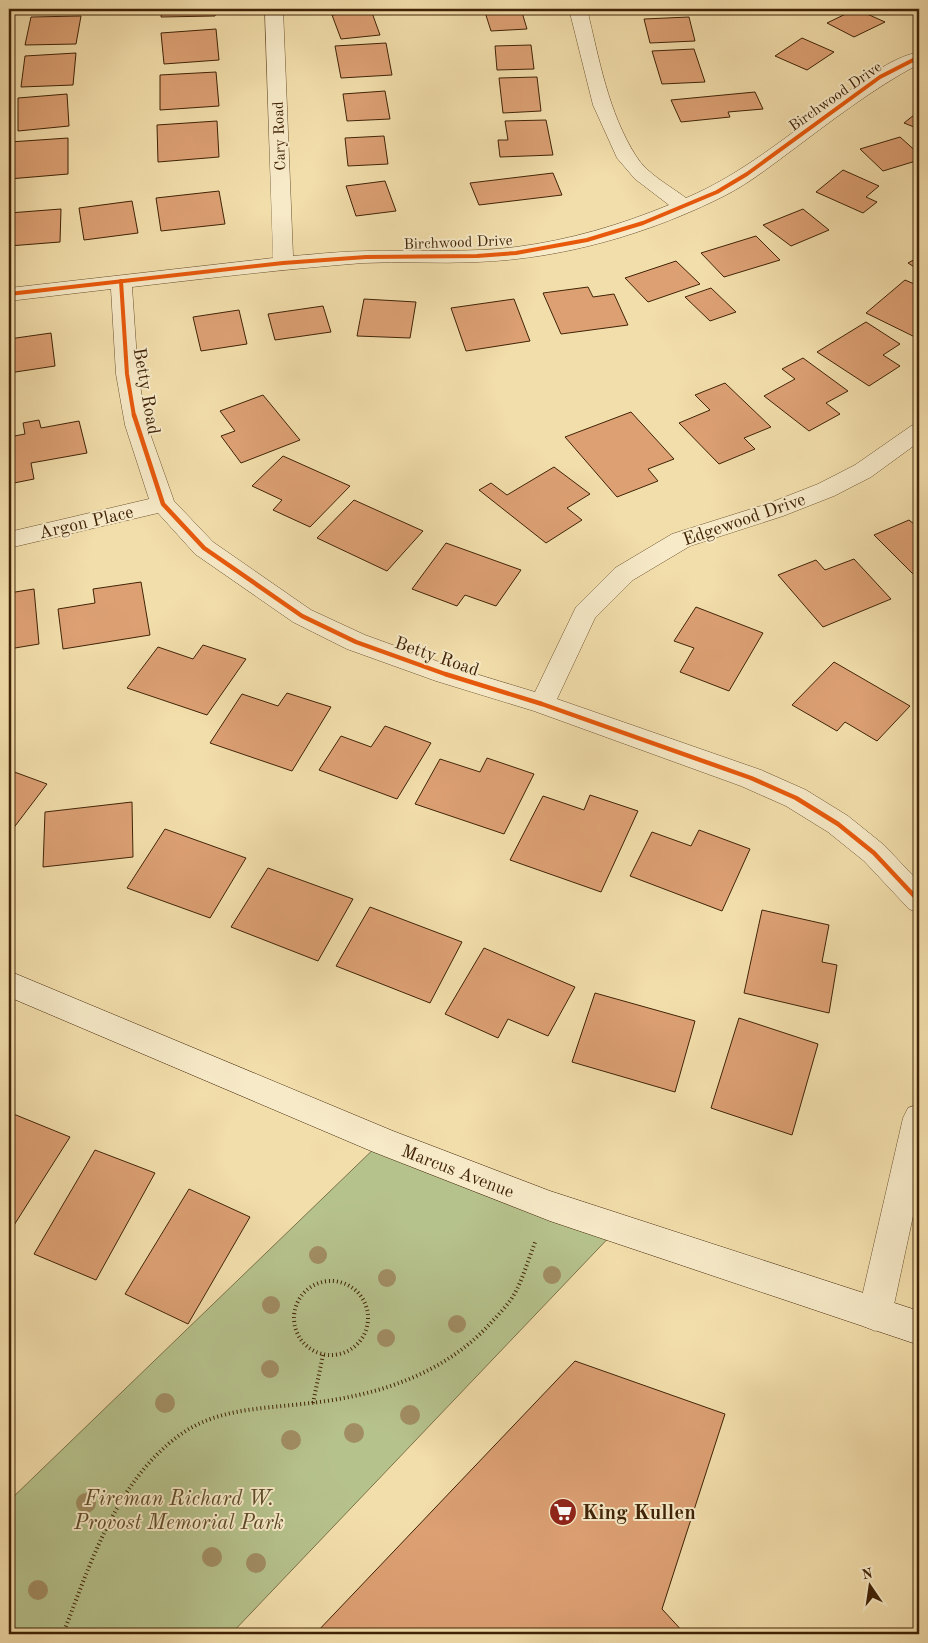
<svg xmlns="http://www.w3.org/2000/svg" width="928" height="1643" font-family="'Old Standard TT',serif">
<rect width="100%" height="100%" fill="#f2deab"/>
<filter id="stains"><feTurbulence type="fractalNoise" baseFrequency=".004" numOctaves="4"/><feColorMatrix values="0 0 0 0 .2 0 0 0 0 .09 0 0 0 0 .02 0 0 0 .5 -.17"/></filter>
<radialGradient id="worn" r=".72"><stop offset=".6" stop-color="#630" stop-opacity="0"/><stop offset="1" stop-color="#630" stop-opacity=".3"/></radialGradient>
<path fill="#b6c28c" stroke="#7b724a" d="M382,1141l235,88 -386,405h-222v-133z"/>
<g fill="#dca073" stroke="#402307">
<path d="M162,9h54l-1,7 -54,1z"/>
<path d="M484,9h37l6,20 -36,2z"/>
<path d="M856,9l29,13 -31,15 -27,-14z"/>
<path d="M371,10l9,25 -39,4 -9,-24z"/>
<path d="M81,16l-5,28 -51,1 6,-28z"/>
<path d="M689,17l6,24 -45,2 -6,-24z"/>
<path d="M216,29l3,31 -55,4 -3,-31z"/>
<path d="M802,38l32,14 -27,18 -32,-14z"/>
<path d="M386,43l6,32 -51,3 -6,-32z"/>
<path d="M531,45l3,24 -37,1 -2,-24z"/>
<path d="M694,49l11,33 -43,2 -10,-33z"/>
<path d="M76,53l-3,32 -52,2 4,-31z"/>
<path d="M216,72l3,34 -59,4v-35z"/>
<path d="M537,77l4,34 -38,2 -4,-35z"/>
<path d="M385,91l5,28 -43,2 -4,-27z"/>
<path d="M755,92l8,17 -35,3 2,5 -49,5 -10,-22z"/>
<path d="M67,94l2,32 -51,5v-33z"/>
<path d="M919,111v18l-15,-6z"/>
<path d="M546,120l7,35 -53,2 -2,-17h10l-3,-19z"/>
<path d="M217,121l2,36 -61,5 -1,-37z"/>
<path d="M384,136l4,28 -40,2 -3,-28z"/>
<path d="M900,137l19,17v6l-36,11 -23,-22z"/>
<path d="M68,138v36l-59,5 1,-37z"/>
<path d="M843,170l36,16 -13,11 11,5 -14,11 -47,-21z"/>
<path d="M553,173l9,22 -83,10 -9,-22z"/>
<path d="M385,181l11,30 -40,5 -10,-30z"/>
<path d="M219,191l6,33 -64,7 -5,-33z"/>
<path d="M132,201l6,32 -54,7 -5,-32z"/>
<path d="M61,209l-1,33 -51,4v-33z"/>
<path d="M803,209l26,21 -38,16 -28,-21z"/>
<path d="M756,236l24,24 -56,17 -23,-24z"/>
<path d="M919,257v13l-11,-7z"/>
<path d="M676,261l24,23 -52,18 -23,-24z"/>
<path d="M905,280l14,6v53l-53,-26z"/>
<path d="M588,287l5,10 21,-3 14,31 -67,9 -18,-41z"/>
<path d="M711,288l25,24 -26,9 -25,-24z"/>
<path d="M364,299l52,3 -6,36 -53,-2z"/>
<path d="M514,299l16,42 -64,10 -15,-43z"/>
<path d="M323,306l8,26 -56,8 -7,-26z"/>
<path d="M239,310l8,34 -46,7 -8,-34z"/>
<path d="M866,322l34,22 -17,11 17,11 -31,20 -52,-34z"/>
<path d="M51,333l4,33 -46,7v-34z"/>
<path d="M803,358l45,33 -22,12 14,11 -31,17 -45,-35 31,-17 -13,-10z"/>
<path d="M725,383l46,44 -27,11 11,11 -36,15 -40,-41 31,-13 -15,-15z"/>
<path d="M263,395l37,45 -59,23 -20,-27 14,-5 -15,-20z"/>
<path d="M631,412l43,47 -26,10 10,12 -41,16 -52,-60z"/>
<path d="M39,420l2,8 38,-7 8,32 -56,10 3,16 -25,5v-47l16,-3 -2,-11z"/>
<path d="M283,456l67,30 -40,41 -37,-17 9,-10 -30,-14z"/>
<path d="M554,467l36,27 -23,14 15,12 -36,23 -67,-53 12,-7 16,12z"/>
<path d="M354,500l69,31 -36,40 -70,-33z"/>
<path d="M909,520l10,8v52l-45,-45z"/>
<path d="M446,543l75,27 -25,36 -31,-11 -8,11 -45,-17z"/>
<path d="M854,559l37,40 -68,28 -45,-52 38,-15 9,10z"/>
<path d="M141,582l9,53 -87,14 -5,-40 37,-6 -2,-14z"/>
<path d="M34,589l5,55 -30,5v-56z"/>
<path d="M696,607l67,26 -34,58 -49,-19 14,-24 -20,-7z"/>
<path d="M203,645l43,14 -39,56 -80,-27 31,-41 35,12z"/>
<path d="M834,662l76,44 -33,35 -32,-19 -8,9 -45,-26z"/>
<path d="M287,693l44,14 -39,64 -82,-28 32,-49 36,12z"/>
<path d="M385,726l46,17 -34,56 -78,-29 22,-34 30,11z"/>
<path d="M487,758l47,16 -30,60 -89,-30 25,-45 40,13z"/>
<path d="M9,770l38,14 -38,50z"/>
<path d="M590,795l48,16 -37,81 -91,-32 33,-64 41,14z"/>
<path d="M132,802l1,55 -90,10 2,-55z"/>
<path d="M165,829l81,29 -36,60 -83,-30z"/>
<path d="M699,830l51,19 -28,62 -92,-35 22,-44 39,14z"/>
<path d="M268,868l85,31 -35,62 -87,-34z"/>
<path d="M370,907l92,35 -32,61 -94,-37z"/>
<path d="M762,910l67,15 -7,37 15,3 -8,48 -85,-20z"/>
<path d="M484,948l91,39 -27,49 -40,-17 -10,19 -53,-24z"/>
<path d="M595,993l100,28 -20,71 -103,-30z"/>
<path d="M739,1018l79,26 -26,91 -81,-27z"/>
<path d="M11,1113l59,24 -61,96v-117z"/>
<path d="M95,1150l60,23 -59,107 -62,-26z"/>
<path d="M189,1189l61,28 -62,107 -63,-30z"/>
<path d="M575,1361l150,53 -63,195 23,25h-370z"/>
</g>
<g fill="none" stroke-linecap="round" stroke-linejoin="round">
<g stroke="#6c5230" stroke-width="1">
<g id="minor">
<path d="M265,9h18l10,247c25,-2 51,-5 76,-5 49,-1 99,2 147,-4 54,-7 104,-22 153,-42l-34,-26 -18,-21 -24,-53 -24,-96h18c12,49 21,103 49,147 11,18 33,29 50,42 55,-23 102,-63 151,-98 24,-18 52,-42 82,-48v12c-47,25 -89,58 -132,90 -20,15 -41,31 -63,42 -75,38 -163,63 -247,66 -38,2 -76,-1 -114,1 -77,6 -154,15 -231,24l6,87 9,51 27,76 39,41 98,68 54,25 88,32 82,25 41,-85 39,-39 57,-34 95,-30 51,-20 37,-19 56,-39 8,-3v19l-48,35 -37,19 -51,20 -93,30 -57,34 -38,38 -38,81 204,71 45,20 42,26 36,29 35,37v31l-10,-4 -45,-48 -36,-29 -42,-26 -45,-20 -207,-75 -98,-30 -89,-32 -54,-27 -98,-68 -37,-41 -149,35v-16l140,-33 -24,-74 -9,-51 -5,-85 -102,12v-13l264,-30z"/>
<path d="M919,1104v84l-27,126 -5,12 -12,5 -12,-5 -5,-12 45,-196 5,-10z"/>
</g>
</g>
<g stroke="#402307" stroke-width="1">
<path id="secondary" d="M9,971l384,160 157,60 369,120v34l-369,-124 -179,-70 -362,-154z"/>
</g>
<g stroke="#402307" stroke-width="4" stroke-dasharray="1 3" stroke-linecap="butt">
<circle cx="331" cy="1318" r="37"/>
<path d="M313,1403l10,-48"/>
<path d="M14,1634h27"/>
<path d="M63,1634c27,-69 52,-150 114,-197 37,-28 81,-28 125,-33 70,-7 138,-27 187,-79 9,-10 20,-21 26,-32 9,-17 14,-36 21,-53"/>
</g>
<use href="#minor" fill="#f7eac8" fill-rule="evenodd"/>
<use href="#secondary" fill="#f7eac8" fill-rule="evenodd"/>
<g stroke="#f7eac8" stroke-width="6">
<g id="cycleway-far1">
<path d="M121,281l6,93 7,42"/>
<path d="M9,294l274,-31 83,-6 111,-1 39,-3 71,-13 56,-17 74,-31 30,-18 133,-97 39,-20"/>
</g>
</g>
<g stroke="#f7eac8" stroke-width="8">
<path id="cycleway" d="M134,415l29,89 41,44 98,68 54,26 89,32 97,30 209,74 45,20 42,26 36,29 45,48"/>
</g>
<use href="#cycleway-far1" stroke="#e8590c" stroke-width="4"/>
<use href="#cycleway" stroke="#e8590c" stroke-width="4.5"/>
</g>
<g fill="#a18d63">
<circle cx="318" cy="1255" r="9"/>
<circle cx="552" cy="1275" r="9"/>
<circle cx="387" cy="1278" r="9"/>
<circle cx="271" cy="1305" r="9"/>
<circle cx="457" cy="1324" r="9"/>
<circle cx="386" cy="1338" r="9"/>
<circle cx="270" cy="1369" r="9"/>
<circle cx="165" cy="1403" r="10"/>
<circle cx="410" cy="1415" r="10"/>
<circle cx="354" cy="1433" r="10"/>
<circle cx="291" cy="1440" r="10"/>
<circle cx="86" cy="1503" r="10"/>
<circle cx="212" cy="1557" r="10"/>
<circle cx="256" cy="1563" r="10"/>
<circle cx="38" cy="1590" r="10"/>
</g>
<defs>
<g id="supermarket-disc" transform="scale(1.4375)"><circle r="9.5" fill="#8f2418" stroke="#f7eac8"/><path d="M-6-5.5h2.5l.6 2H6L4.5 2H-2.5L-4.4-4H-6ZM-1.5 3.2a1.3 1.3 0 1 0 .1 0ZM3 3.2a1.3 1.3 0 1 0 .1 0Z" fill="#fff"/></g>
</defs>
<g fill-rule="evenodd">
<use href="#supermarket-disc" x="563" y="1512"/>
</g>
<g text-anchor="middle" stroke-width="4" stroke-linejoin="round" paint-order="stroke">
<g font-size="15" fill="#402307" stroke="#f7eac8">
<text transform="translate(835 96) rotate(-35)" y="5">Birchwood Drive</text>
<text transform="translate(279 136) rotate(-92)" y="5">Cary Road</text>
<text transform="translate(458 242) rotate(-2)" y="5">Birchwood Drive</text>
</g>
<g font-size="18" fill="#402307" stroke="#f7eac8">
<text transform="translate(147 391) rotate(80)" y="6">Betty Road</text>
<text transform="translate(744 519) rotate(-19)" y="6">Edgewood Drive</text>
<text transform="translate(86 522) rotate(-13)" y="6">Argon Place</text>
<text transform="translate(437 656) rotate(19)" y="6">Betty Road</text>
<text transform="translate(458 1171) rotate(21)" y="6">Marcus Avenue</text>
</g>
<g font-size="21" font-style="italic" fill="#5e4b28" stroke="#f7eac8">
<text x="179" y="1505">Fireman Richard W.<tspan x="179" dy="24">Provost Memorial Park</tspan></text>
</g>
<g font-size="21" font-weight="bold" fill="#402307" stroke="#f7eac8" text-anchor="start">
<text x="582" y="1519">King Kullen</text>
</g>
</g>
<rect width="928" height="1643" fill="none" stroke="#f2deab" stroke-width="30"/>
<rect x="10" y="10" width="908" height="1623" fill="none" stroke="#402307" stroke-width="2.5"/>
<rect x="15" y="15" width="898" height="1613" fill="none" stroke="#402307"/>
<g transform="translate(870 1586) rotate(347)" stroke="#f7eac8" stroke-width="4" paint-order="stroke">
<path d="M0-4L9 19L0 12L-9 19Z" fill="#402307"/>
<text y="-8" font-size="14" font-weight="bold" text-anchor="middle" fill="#402307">N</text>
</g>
<rect width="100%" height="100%" filter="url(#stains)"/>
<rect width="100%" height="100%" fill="url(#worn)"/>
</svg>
